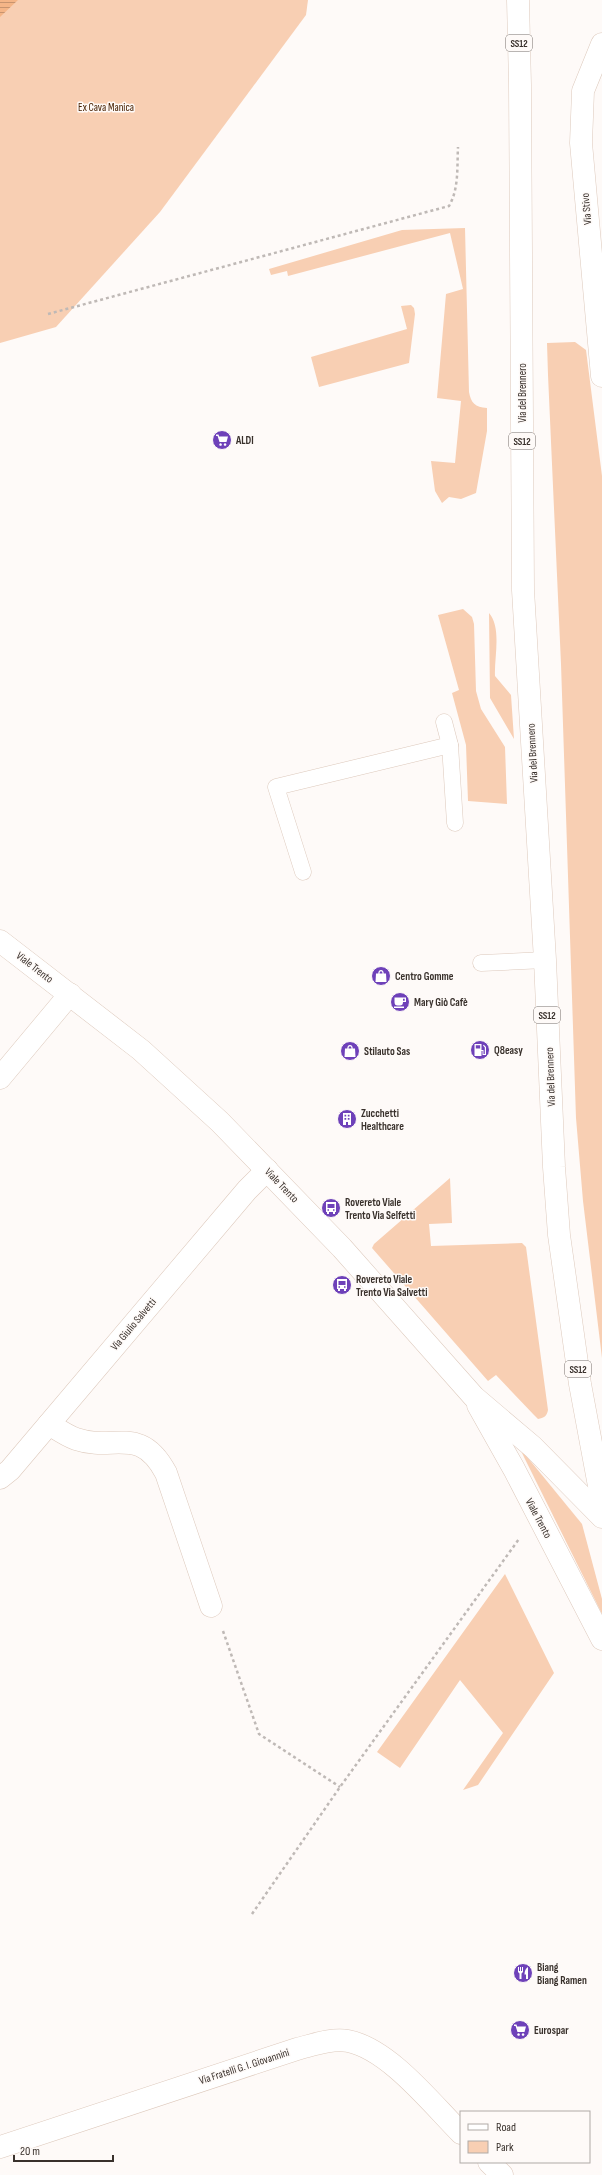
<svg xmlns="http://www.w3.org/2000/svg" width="602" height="2175" font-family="'Sofia Sans Condensed',sans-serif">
<defs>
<pattern id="water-rules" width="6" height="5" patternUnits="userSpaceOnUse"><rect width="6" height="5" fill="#f4b587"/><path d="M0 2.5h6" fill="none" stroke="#c7946f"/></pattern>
</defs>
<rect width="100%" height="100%" fill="#fefaf8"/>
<g fill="#f8cfb3">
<path d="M0,0h308l-2,15 -146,197 -104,115 -56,16z"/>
<path d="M465,228l4,164c2,11 6,15 18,16v23l-11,62 -15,6 -12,-2 -7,6 -7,-12 -4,-30 24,2 6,-62 -24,-3 9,-104 17,-5 -13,-56 -162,43 -1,-5 -16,4 -2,-6 133,-39z"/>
<path d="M411,305l3,3 1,6 -6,49 -90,24 -8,-30 96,-28 -6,-23z"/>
<path d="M575,342l11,8 16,126v882l-19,-157 -7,-83 -15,-454 -13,-289 -1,-32z"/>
<path d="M463,609l9,8 2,7 2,67 5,18 24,38 2,57 -39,-3 -2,-56 -14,-52 7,-3 -21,-75z"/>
<path d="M489,613c13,15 5,45 6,63l16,19 3,44 -24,-41z"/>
<path d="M450,1178l2,45 -23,1 2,22 91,-3 4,4 22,163c-1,6 -4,8 -10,9l-4,-4 -38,-40 -8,6 -116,-133 2,-4z"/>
<path d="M519,1447l63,77 20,75v15z"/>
<path d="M505,1574l49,99 -76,112 -15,5 40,-57 -43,-53 -60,88 -23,-16z"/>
</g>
<path fill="url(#water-rules)" d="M0,0h18l-18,17z"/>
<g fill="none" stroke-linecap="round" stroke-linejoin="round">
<g stroke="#ddc9bc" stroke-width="17">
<g id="service">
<path d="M450,745l5,78"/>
<path d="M303,872l-27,-85 174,-42 -6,-23"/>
<path d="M481,963l64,-3"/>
</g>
</g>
<g stroke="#ddc9bc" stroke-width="23">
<g id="minor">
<path d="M602,44l-19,47 -2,52 21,233"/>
<path d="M0,941l141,109 79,72 122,126 132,149 59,50 69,70"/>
<path d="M0,1078l70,-84"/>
<path d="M478,1405l36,64 88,170"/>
<path d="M49,1424c8,5 18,12 27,15 38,13 64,-15 90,34l45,133"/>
<path d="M0,1478l10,-8 237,-280 20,-20"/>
<path d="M0,2147l297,-98c16,-4 35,-11 51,-8 41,8 84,63 113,92"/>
<path d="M489,2162l13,13"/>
</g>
</g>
<g stroke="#ddc9bc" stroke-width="23">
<path id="primary" d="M518,0l2,85 3,505 22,370 9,207 5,68 21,149 22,118"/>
</g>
<g stroke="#bfb9b6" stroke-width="2.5" stroke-dasharray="3 3" stroke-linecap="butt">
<path d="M48,314l401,-108c10,-17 8,-39 9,-59"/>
<path d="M223,1631l36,103 81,53"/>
<path d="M252,1914l88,-127 179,-248"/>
</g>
<use href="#service" stroke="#fff" stroke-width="16"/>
<use href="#minor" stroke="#fff" stroke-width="22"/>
<use href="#primary" stroke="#fff" stroke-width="22"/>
</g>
<defs>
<g id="supermarket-disc" transform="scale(1)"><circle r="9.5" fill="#6e41b9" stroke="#fefaf8"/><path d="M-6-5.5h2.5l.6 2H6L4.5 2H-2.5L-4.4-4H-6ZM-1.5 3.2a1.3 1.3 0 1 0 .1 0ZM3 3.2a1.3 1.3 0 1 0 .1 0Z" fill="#fff"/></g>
<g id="shop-disc" transform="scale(1)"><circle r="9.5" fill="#6e41b9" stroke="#fefaf8"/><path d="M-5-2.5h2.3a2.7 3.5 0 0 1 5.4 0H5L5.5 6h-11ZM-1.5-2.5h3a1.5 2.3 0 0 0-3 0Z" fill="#fff"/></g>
<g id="cafe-disc" transform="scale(1)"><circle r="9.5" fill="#6e41b9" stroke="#fefaf8"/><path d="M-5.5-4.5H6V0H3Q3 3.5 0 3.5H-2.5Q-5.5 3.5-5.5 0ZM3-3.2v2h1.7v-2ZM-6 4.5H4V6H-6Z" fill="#fff"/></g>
<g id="fuel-disc" transform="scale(1)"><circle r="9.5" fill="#6e41b9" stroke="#fefaf8"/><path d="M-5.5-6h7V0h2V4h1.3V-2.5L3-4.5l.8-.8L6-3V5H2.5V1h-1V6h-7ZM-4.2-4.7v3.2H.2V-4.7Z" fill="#fff"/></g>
<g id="building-disc" transform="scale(1)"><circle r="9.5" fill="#6e41b9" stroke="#fefaf8"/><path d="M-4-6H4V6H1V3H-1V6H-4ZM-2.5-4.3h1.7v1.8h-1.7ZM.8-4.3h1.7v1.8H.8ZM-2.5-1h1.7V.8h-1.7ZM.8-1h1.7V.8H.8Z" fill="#fff"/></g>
<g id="bus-disc" transform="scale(1)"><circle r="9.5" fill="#6e41b9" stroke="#fefaf8"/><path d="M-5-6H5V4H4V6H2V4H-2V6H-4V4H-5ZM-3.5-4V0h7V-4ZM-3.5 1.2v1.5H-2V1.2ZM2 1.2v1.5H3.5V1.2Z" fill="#fff"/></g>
<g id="restaurant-disc" transform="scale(1)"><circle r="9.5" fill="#6e41b9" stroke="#fefaf8"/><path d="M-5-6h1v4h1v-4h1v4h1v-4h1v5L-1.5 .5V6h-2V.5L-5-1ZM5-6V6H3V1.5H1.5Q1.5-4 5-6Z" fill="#fff"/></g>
</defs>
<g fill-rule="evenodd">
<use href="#supermarket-disc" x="222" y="440"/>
<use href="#shop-disc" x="381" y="976"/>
<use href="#cafe-disc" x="400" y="1002"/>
<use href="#fuel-disc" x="480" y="1050"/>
<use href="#shop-disc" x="350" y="1051"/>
<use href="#building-disc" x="347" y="1119"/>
<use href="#bus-disc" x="331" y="1208"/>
<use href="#bus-disc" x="342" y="1285"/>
<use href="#restaurant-disc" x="523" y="1973"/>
<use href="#supermarket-disc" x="520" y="2030"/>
</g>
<g text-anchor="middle" stroke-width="3" stroke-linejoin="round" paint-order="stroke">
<g fill="#fefaf8" stroke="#746d69" stroke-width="1">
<rect x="506" y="35" width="26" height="16" rx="3"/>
<rect x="509" y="433" width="26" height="16" rx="3"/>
<rect x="534" y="1007" width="26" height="16" rx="3"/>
<rect x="565" y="1361" width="26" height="16" rx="3"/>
</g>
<g font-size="10" font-weight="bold" fill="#39312c">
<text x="519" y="47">SS12</text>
<text x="522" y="445">SS12</text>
<text x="547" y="1019">SS12</text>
<text x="578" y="1373">SS12</text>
</g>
<g font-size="11" fill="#472000" stroke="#fefaf8">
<text x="106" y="111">Ex Cava Manica</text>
</g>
<g font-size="11" fill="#39312c" stroke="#fefaf8">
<text transform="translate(586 209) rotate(-95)" y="4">Via Stivo</text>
<text transform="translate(522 393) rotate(-90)" y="4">Via del Brennero</text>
<text transform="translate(532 753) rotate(-93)" y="4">Via del Brennero</text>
<text transform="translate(35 967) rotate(38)" y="4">Viale Trento</text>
<text transform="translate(550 1077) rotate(-92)" y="4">Via del Brennero</text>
<text transform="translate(282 1185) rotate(46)" y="4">Viale Trento</text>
<text transform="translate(133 1324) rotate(-50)" y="4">Via Giulio Salvetti</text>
<text transform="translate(539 1518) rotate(62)" y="4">Viale Trento</text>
<text transform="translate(244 2066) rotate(-18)" y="4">Via Fratelli G. I. Giovannini</text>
</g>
<g font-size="11" font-weight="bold" fill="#39312c" stroke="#fefaf8" text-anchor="start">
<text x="236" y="444">ALDI</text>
<text x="395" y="980">Centro Gomme</text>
<text x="414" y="1006">Mary Giò Cafè</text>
<text x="494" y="1054">Q8easy</text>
<text x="364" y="1055">Stilauto Sas</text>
<text x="361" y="1117">Zucchetti<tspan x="361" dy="13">Healthcare</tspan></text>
<text x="345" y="1206">Rovereto Viale<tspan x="345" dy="13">Trento Via Selfetti</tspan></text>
<text x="356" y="1283">Rovereto Viale<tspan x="356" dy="13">Trento Via Salvetti</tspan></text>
<text x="537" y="1971">Biang<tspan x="537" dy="13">Biang Ramen</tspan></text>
<text x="534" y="2034">Eurospar</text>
</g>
</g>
<rect x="460" y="2111" width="130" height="52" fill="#fefaf8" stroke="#afaaa6"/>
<rect x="468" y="2124" width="20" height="6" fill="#ffffff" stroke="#afaaa6"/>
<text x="496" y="2131" font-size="12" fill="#39312c">Road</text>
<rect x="468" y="2141" width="20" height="12" fill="#f8cfb3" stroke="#afaaa6"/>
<text x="496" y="2151" font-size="12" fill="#39312c">Park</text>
<path d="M14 2155v6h99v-6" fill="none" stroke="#39312c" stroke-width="2"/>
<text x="20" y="2155" font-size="12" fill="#39312c" stroke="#fefaf8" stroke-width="3" paint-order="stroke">20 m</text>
</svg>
